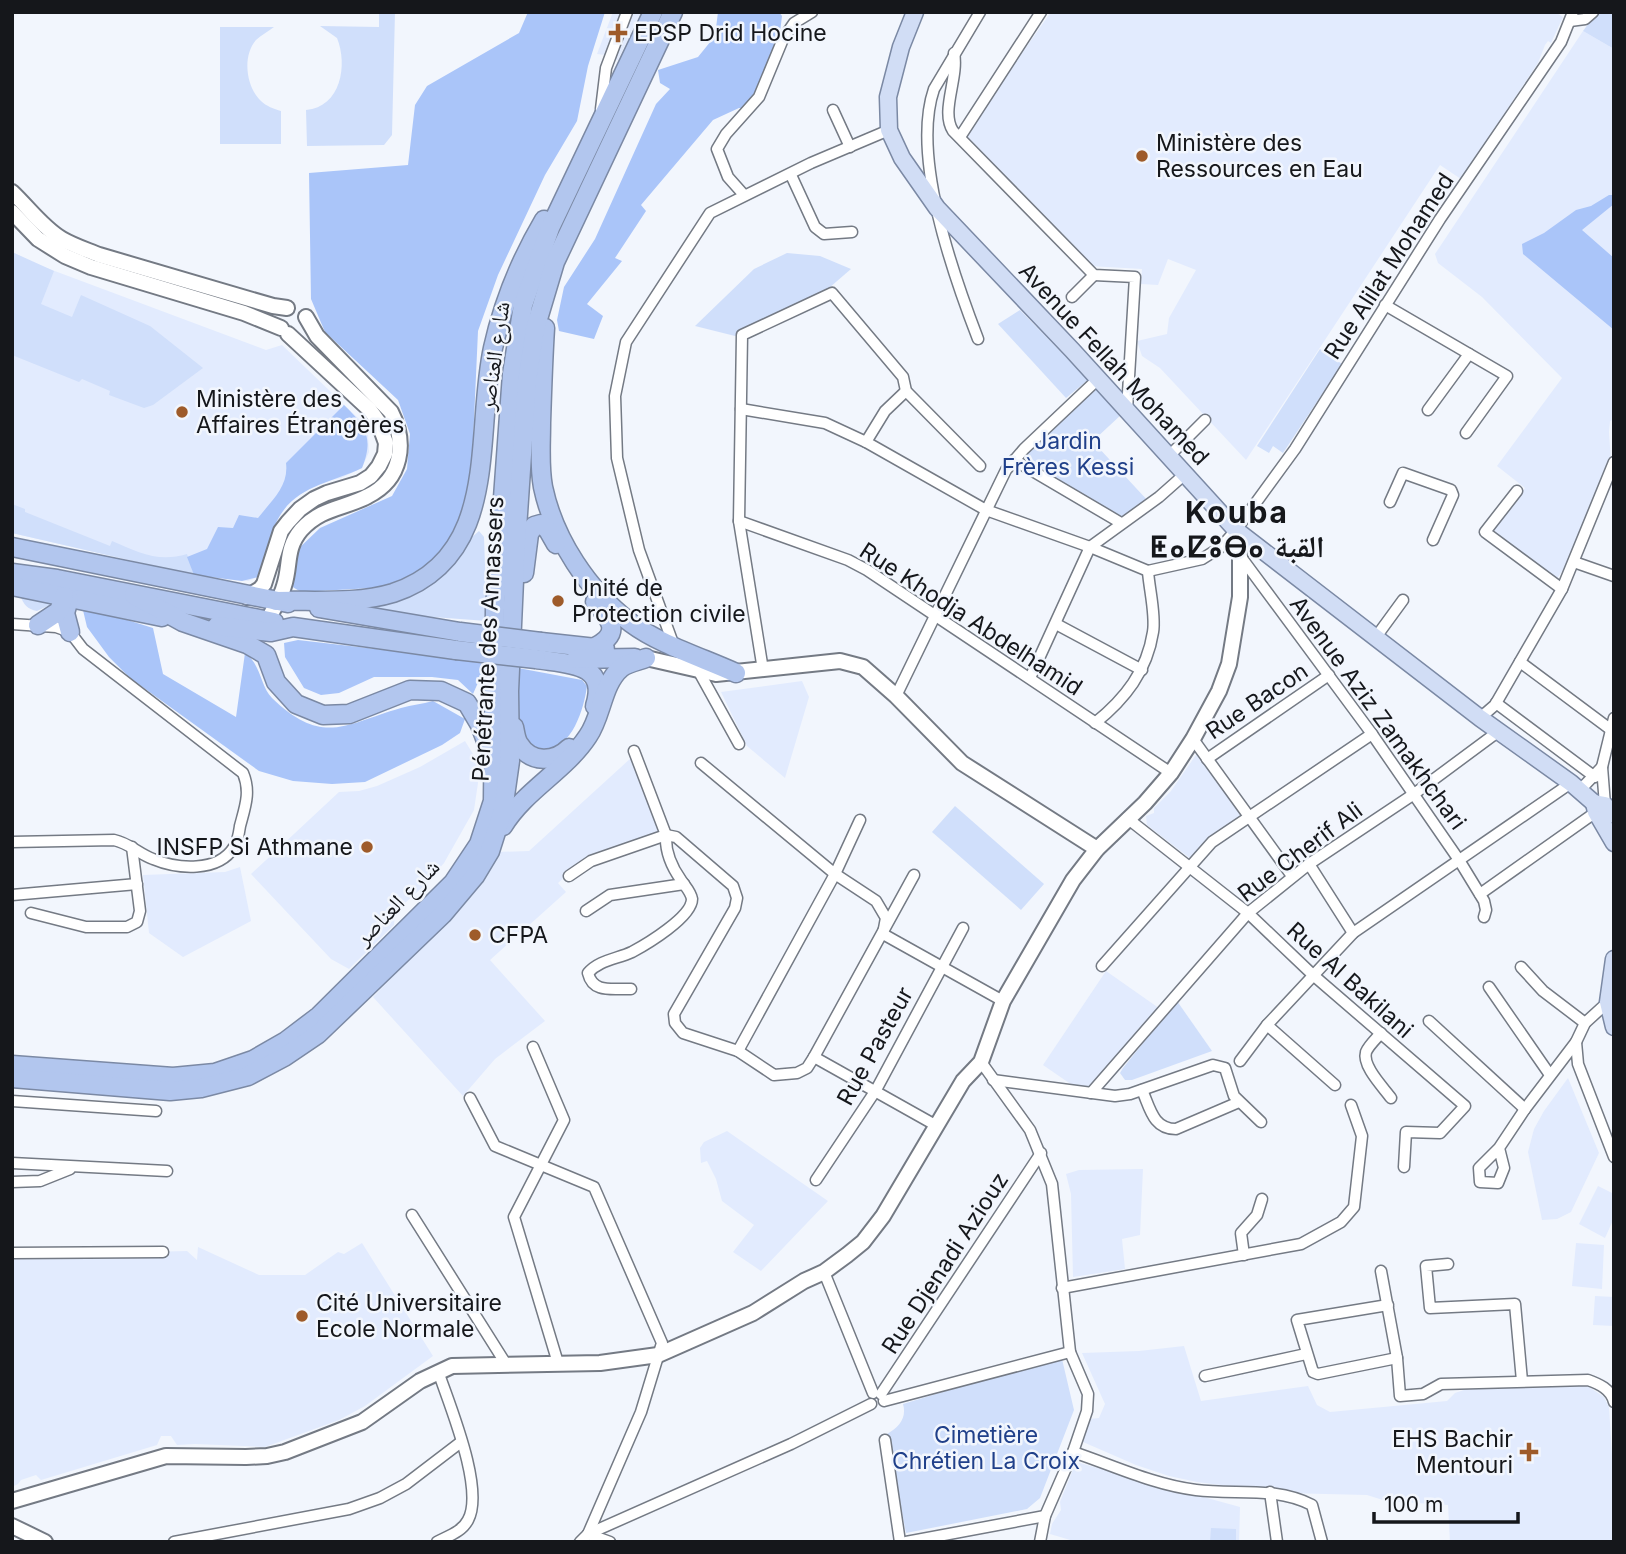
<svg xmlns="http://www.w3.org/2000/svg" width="1626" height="1554" font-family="Inter,'Noto Naskh Arabic','Noto Sans Tifinagh',sans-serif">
<rect width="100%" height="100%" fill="#f2f6fd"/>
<g fill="#e2ebfe">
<path d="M613,12h28l-23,48 -7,1 -6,-6 -8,-1z"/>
<path d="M1051,12h504l8,5 -12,26 -3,-2 -3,4 -7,18 -77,116 -21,-14 -194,295 -86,-92 -18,-12 -5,-15 30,-7 2,-16 27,-48 -28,-11 -10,26 -17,-1 1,-15 -53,-3 -125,-131z"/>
<path d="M1583,31l31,18v370l-4,2 -1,11 2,31 -32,84 -23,33 -64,-49 33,-43 -28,-22 65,-88 -80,-81 -44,-34 -3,-9z"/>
<path d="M12,252l24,12 230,86 16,-5 77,74 9,15 1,18 -7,16 -21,10 -19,4 -19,10 -17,14 -9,15 -12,32 -3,16 -4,8 -10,4 -63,-8 -173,-40z"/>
<path d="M802,681l7,16 -24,81 -38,-32 -26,-54z"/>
<path d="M465,741l11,18 2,24 -4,27 -30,53 -18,21 -31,28 -1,13 -45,44 -18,-10 -80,-85 88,-82 20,-1 18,-5 43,-19z"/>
<path d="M1198,752l46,64 -53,43 -44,-34 -1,-9 8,-3v-5l17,-17z"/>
<path d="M631,758l28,76 -75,25 -26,24 8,9 -76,68 55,61 -50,38 -32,37 -90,-99 73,-76 50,-69 33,-1z"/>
<path d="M240,867l11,54 -68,36 -34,-24 -6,-58 82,-3z"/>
<path d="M1106,971l57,40 -66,75 -22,1 -32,-22z"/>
<path d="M1568,1078l31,75 -28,59 -14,7 -15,1 -14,-68 6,-23 10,-18z"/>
<path d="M727,1131l101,70 -67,70 -28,-19 21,-27 -32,-24 -6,-22 -9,-18 -6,2 -1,-15 4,-6z"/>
<path d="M1143,1169l-3,66 -18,4 3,30 -52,8 -2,-83 -5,-20 13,-4z"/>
<path d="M1598,1186l16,8v24l-9,20 -26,-14z"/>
<path d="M362,1243l71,113 -68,50 -26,14 -74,27 -70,-3 -18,1 -6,-9h-10l-4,9 -116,35 -5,-5 -15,5 -3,4 -6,3v-228l107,-2 28,-5 40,-1 10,9 1,-13 61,28h46l33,-23 6,2z"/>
<path d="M1576,1243l28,2 -2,44 -30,-3z"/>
<path d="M1595,1296l19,1v29l-21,-1z"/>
<path d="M1184,1346l17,55 107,-15 9,19 13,7 117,-11 8,-8 15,-5 100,-4 19,3 15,10 5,10 5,80v55h-164l-2,-37 -62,-4 -19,-6 -83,-2 -87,-11 -28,-6 -33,-11 -53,-23 6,-23 10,-1 6,-14 -23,-51 57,-2z"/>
<path d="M1076,1462l164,45 -1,35h-162l-27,-8 2,-10 9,-14 -1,-8z"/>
</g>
<g fill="#d0dffb">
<path d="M379,12h16l-3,123 -8,10 -77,1 -1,-36c35,-3 42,-45 31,-72l-17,-12 59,1z"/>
<path d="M1597,12h17v37l-31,-18z"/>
<path d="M220,27h54c-5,4 -13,8 -18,13 -14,16 -10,47 5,61 5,5 13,8 20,10v33h-61z"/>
<path d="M12,252l42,19 -13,33 31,13 9,-22 69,31 53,42 -50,37 -9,3 -35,-13 1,-4 -28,-12 -3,3 -67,-27z"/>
<path d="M787,253l33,3 31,13 -22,19 -94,48 -40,-10 59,-57z"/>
<path d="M1020,310l68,70 -22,18 -68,-74z"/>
<path d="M1320,349l22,15 -59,89 -10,-7 -4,7 -12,-7z"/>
<path d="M1096,388l27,25 -29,27 2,5 53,57 -27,16 -101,-58z"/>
<path d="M12,504l13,5v3l85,34 2,-5c26,11 46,22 75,13l7,21 -182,-42z"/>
<path d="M479,531l5,6 3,84 -136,-10 112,-66z"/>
<path d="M20,595l34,8 -17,8c-10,-2 -13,-6 -17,-16z"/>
<path d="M955,806l89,78 -23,26 -89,-78z"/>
<path d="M1177,1001l35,50 -80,29h-7l-5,-7 3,-5z"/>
<path d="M1057,1357l5,2 12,51 -34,88 -13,11 -121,24 -19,-99c12,-7 20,-16 16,-30z"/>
<path d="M1211,1528l25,1v13h-26z"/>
</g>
<g fill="#aac5f9">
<path d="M528,12h77l-17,54 -11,55 -32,54 -47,100 -20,56 -7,155 -16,46 -28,37 -37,18 -89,5 -10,-6 5,-35 24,-23 72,-32 15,-27 3,-35 -12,-34 -73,-68 -14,-33 -2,-126 99,-8 7,-60 12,-19 92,-53z"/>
<path d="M718,12h61l3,4 -5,41 -25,51h-13l-26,12 -72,85 5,6 -31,47 7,3 -35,43 16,12 -9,23 -35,-8 -2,-11 7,-33 31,-48 61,-135 14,-15 -10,-6 -2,-13 40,-13 17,-21z"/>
<path d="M1609,195h5v9l-32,26 32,28v72l-91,-76 -1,-10 22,-11 32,-23 15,-4z"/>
<path d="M344,405c22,21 30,33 18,63 -33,16 -70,18 -87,57 -7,17 -9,37 -17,52l-16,4 -48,-6 -7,-18 20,-8 11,-22 15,1 6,-13 19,3c14,-18 31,-32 28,-55z"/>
<path d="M82,606l71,22 10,46 73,43 9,-64c16,11 15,33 27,45 51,49 73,26 129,10 11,-3 21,-4 32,-7l32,18 -5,14 -18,12 -77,37 -33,2 -39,-3 -34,-10 -129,-93 -21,-21 -22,-30z"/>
<path d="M298,640l182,21 4,8 -11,25 -15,-14 -26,-3h-58l-35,16 -18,2 -17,-7 -19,-31 -1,-14z"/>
<path d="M518,668l64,12 5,6c-3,23 -16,67 -46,63 -7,-1 -14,-5 -17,-11 -12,-20 -8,-48 -6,-70z"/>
</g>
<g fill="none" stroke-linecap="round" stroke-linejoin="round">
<g stroke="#747a84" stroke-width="13">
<g id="street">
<path d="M1570,21l15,-2 8,-7"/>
<path d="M954,53c5,25 -14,58 -1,78l141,144 41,2 -8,133"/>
<path d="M601,109l5,-41 21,-56"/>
<path d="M833,110l17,37"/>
<path d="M960,137l81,-125"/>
<path d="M791,175l24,52 9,7 28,-2"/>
<path d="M744,195l-16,-18 -11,-28 9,-15 33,-37 24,-58 11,-16 18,-11"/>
<path d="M1072,297l22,-22"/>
<path d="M1385,305l122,71 -41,57"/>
<path d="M978,339c-25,-65 -67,-183 -44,-250l46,-77"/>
<path d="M741,409l84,14 41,19 120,68 104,37 58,24 54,-12 19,-12 15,-17 59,-81 145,-230 121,-177 12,-30"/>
<path d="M1428,410l41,-56"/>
<path d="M866,442l19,-31 21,-20"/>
<path d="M1169,456l36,-36"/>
<path d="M1014,460l107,63"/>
<path d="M1517,491l-32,41 77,57"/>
<path d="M1390,502l13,-29 48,17 2,5 -20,45"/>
<path d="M739,521l109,39 19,10 304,203"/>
<path d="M1241,557l131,177 87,126 25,41 2,9 -2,7"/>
<path d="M1574,562l40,14"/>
<path d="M12,624l44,3 14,5 13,17 160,124c8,19 2,34 -3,53 -1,7 -2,15 -6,21 -16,26 -57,22 -81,12 -14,-5 -24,-16 -39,-19l-102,2"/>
<path d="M1056,624l86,46"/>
<path d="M1376,637l27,-37"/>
<path d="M674,646l-35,-96 -22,-92 -2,-62 11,-54 84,-129 101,-50 78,-33"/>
<path d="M1520,662l90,67"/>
<path d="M698,670l41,74"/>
<path d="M763,670l-24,-149 3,-186 90,-42 71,84 3,14 74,75"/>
<path d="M1030,678l60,-131 69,-50 26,-23"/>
<path d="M896,696l110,-226 18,-21 74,-70"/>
<path d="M1496,703l99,74"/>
<path d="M1480,718l15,-13 67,-116 52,-127"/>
<path d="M1095,723c30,-24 52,-52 58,-91 3,-17 -4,-44 -5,-61"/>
<path d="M1193,739l99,137"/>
<path d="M1207,759l122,-84"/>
<path d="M701,763l134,111 41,27 10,17 -3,16 120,67"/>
<path d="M1602,767l12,-49"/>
<path d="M1580,790l22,-23 3,38"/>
<path d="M1127,818l121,95 65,62 152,131 -25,27 -34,-1 -2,35"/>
<path d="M1309,864l44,69"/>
<path d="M569,876l22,-15 75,-26 -32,-84"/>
<path d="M1480,894l116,-82"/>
<path d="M12,895l125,-11"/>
<path d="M586,911l24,-16 74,-11"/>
<path d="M31,913l55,14h41l10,-5 3,-11 -8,-64"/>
<path d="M1102,966l110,-124 160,-108"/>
<path d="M1521,967l22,24 42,32"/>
<path d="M1489,987l61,88"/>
<path d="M631,989c-18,-1 -38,5 -43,-16 11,-13 29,-14 44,-21 15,-8 60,-35 60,-53 -1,-7 -7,-13 -11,-19 -10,-14 -16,-28 -15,-45l10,2 57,49 4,12 -2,10 -61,106 1,9 8,10 55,18 36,24 23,-2 10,-5 7,-11 123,69"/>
<path d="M1429,1021l96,88"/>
<path d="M1267,1025l68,60"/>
<path d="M1381,1033c-5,6 -12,12 -15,19 -4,14 17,35 25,46"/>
<path d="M1576,1042l2,22 36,93"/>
<path d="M533,1047l31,73 -50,97 44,146"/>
<path d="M738,1051l97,-177 25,-54"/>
<path d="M814,1057l100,-182"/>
<path d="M1240,1061l27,-36 86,-92 218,-150"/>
<path d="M981,1062l49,68 22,54 18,168 18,42 -1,17 -14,41 -28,64 -5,26"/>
<path d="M993,1080l122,16 15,-2 83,-29 12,3 9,28 27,26"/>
<path d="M1142,1090c8,18 11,39 34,39l63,-27"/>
<path d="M1091,1093l157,-180 61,-49 105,-70 85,-63"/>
<path d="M470,1098l25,48 99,41 68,156 -21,69 -53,122 -8,8"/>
<path d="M12,1101l144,10"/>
<path d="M1499,1148l5,20 -6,15 -18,-1 -1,-14 20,-20 26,-39 51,-67 9,-19 23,-21"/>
<path d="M12,1163l155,8"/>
<path d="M816,1180l60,-90 87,-162"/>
<path d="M12,1182l28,-1 30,-12"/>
<path d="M412,1215l94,149"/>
<path d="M12,1253l151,-1"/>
<path d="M1244,1255l-3,-22 16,-18 5,-16"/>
<path d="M1448,1264l-22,2 4,42 85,-4 7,77"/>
<path d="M1381,1271l16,87 3,38 23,-2 18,-10 147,-4c11,4 23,9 26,22"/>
<path d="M824,1272l49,121"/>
<path d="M1062,1288l239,-44 40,-22 13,-15 8,-71 -11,-31"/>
<path d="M1388,1305l-91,15 16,52 5,2 79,-16"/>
<path d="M1205,1376l101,-22"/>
<path d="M881,1394l160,-241"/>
<path d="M884,1401l186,-49"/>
<path d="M885,1440l15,102"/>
<path d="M1073,1452c39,13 81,33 123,38 40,5 79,-4 116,15l10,37"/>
<path d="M1270,1492l7,50"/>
<path d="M588,1534l203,-90 80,-40"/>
<path d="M588,1534l22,8"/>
<path d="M174,1542l175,-33 31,-11 26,-14 55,-42"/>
<path d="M437,1542c11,-6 25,-10 31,-22 17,-31 -19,-116 -30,-149"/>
<path d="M906,1542l139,-26"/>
</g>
</g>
<g stroke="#747a84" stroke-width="18">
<g id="secondary">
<path d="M12,192c16,15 31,36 50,47 12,7 25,11 37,16l174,51 14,2"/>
<path d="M12,212l26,27 27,17 26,11 153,46 37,15"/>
<path d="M247,597l13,-8 4,-5 17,-53 7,-9 12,-13 14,-10 13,-6 33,-10 11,-7 8,-10 6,-12 1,-11 -8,-22 -8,-11 -82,-76"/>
<path d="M268,620c5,-11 13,-22 16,-34 7,-21 1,-37 17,-56 21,-23 43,-21 67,-34 34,-17 39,-53 23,-84l-74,-76 -11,-19"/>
<path d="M646,658l70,16 124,-13 23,6 33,29 66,67 135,86"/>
<path d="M12,1501l154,-45 80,1 21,-1 18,-4 77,-30 58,-41 32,-15 148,-3 58,-8 95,-42 51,-32 20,-9 23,-17 16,-13 20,-26 80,-135 18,-19 22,-61 70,-121 24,-31 48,-46 26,-30 22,-34 26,-48 10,-27 11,-67v-40l-4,-27"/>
<path d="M12,1526l33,16"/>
</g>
</g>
<g stroke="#7b89a4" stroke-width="19">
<g id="primary">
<path d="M915,12l-14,35 -13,50 1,33 13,28 35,50 135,142 164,180 244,188 91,65 23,20"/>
<path d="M1594,803l2,9 18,31"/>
<path d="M1594,803l11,2 9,10"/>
<path d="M1614,959l-6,43 6,25"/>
</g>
</g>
<g stroke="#7b89a4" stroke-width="21">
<g id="highway">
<path d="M545,328c-2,32 -3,63 -4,95 0,21 -2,43 2,64 11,52 45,104 88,136 28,21 72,35 105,50"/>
<path d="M12,547l276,56"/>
<path d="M12,573l45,6 217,43"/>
<path d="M524,573l5,-39 5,-8 7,-2 7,6 8,14"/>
<path d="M12,586l150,31"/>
<path d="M134,595l49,27 64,22 19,11 10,27 20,22 27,11 26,-1 61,-24 31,1 26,12 13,22 11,29"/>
<path d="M69,599l-4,14 5,19"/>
<path d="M276,601c38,-1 81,3 117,-8 109,-36 81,-158 100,-245 10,-45 28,-89 51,-128"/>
<path d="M595,602c16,18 27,31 0,45"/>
<path d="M319,608l141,24"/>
<path d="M38,625l21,-14 5,-15"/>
<path d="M217,626l54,6 22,-5 163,23"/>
<path d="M541,642l64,7"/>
<path d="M536,659c30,5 73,3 59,47"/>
<path d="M576,659l59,-1"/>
<path d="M514,727c1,5 2,13 5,17 12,20 36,18 50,4"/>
<path d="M503,826c22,-36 62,-55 85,-90 14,-20 14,-52 33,-68 6,-5 17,-7 25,-10"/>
<path d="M12,1065l161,12 42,-4 38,-13 33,-19 33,-25 134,-133 26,-39 14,-43 2,-193 17,-234 11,-69 27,-77 103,-216"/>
<path d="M12,1078l158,13 31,-3 47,-12 36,-19 34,-23 125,-120 32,-38 15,-25 13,-41 7,-49 -1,-70 6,-133 12,-177 8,-52 20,-67 118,-250"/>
</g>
</g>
<use href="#street" stroke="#fff" stroke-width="10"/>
<use href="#secondary" stroke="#fff" stroke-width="14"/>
<use href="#primary" stroke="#d1ddf5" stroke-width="16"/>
<use href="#highway" stroke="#b2c6ee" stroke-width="18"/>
<g stroke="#7b89a4" stroke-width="21" stroke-linecap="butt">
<g id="highway-bridge">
<path d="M460,632l81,10"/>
<path d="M456,650l80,9"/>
</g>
</g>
<use href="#highway-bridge" stroke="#b2c6ee" stroke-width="18"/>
</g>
<g fill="#9e5b2a" stroke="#f2f6fd" stroke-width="2.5">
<path d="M614.5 22.5h7v7h7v7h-7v7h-7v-7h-7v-7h7z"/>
<circle cx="1142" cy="156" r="7"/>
<circle cx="182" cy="412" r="7"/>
<circle cx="558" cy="601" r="7"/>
<circle cx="367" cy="847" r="7"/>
<circle cx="475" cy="935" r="7"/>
<circle cx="302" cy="1316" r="7"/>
<path d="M1525.5 1441.5h7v7h7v7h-7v7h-7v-7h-7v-7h7z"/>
</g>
<g text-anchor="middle" stroke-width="5" stroke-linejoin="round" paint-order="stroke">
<g font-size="23" fill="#15171b" stroke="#f2f6fd" text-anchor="start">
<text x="634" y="41">EPSP Drid Hocine</text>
<text x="1156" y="151">Ministère des<tspan x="1156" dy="26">Ressources en Eau</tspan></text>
<text x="196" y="407">Ministère des<tspan x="196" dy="26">Affaires Étrangères</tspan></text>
<text x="572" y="596">Unité de<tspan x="572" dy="26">Protection civile</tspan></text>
<text x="353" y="855" text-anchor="end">INSFP Si Athmane</text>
<text x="489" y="943">CFPA</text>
<text x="316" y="1311">Cité Universitaire<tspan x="316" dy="26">Ecole Normale</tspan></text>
<text x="1513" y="1447" text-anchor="end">EHS Bachir<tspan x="1513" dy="26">Mentouri</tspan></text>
</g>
<g font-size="23" fill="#15171b" stroke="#f2f6fd">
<text transform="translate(1389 266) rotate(-57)" y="8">Rue Alilat Mohamed</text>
<text transform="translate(494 356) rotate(-82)" y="8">شارع العناصر</text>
<text transform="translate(1114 364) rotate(47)" y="8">Avenue Fellah Mohamed</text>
<text transform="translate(971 619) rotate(33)" y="8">Rue Khodja Abdelhamid</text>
<text transform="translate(488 639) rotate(-87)" y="8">Pénétrante des Annassers</text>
<text transform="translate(1257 701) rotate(-34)" y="8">Rue Bacon</text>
<text transform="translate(1378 713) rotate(54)" y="8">Avenue Aziz Zamakhchari</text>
<text transform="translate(1300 852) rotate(-37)" y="8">Rue Cherif Ali</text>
<text transform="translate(397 902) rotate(-46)" y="8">شارع العناصر</text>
<text transform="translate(1350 980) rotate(42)" y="8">Rue Al Bakilani</text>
<text transform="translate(875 1046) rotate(-61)" y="8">Rue Pasteur</text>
<text transform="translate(945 1263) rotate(-57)" y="8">Rue Djenadi Aziouz</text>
</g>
<g font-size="23" fill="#20408a" stroke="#f2f6fd">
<text x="1068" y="449">Jardin<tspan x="1068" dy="26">Frères Kessi</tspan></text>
<text x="986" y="1443">Cimetière<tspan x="986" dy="26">Chrétien La Croix</tspan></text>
</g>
<g font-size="30" font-weight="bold" letter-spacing="2" fill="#15171b" stroke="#f2f6fd">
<text x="1237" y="523">Kouba<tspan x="1237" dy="34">ⵟⴰⵇⵓⴱⴰ القبة</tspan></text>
</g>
</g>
<rect width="1626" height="1554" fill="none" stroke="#15171b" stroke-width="28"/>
<path d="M1374 1512v10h144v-10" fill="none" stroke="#15171b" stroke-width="3.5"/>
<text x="1384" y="1512" font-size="21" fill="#15171b" stroke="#f2f6fd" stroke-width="5" paint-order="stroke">100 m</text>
</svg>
